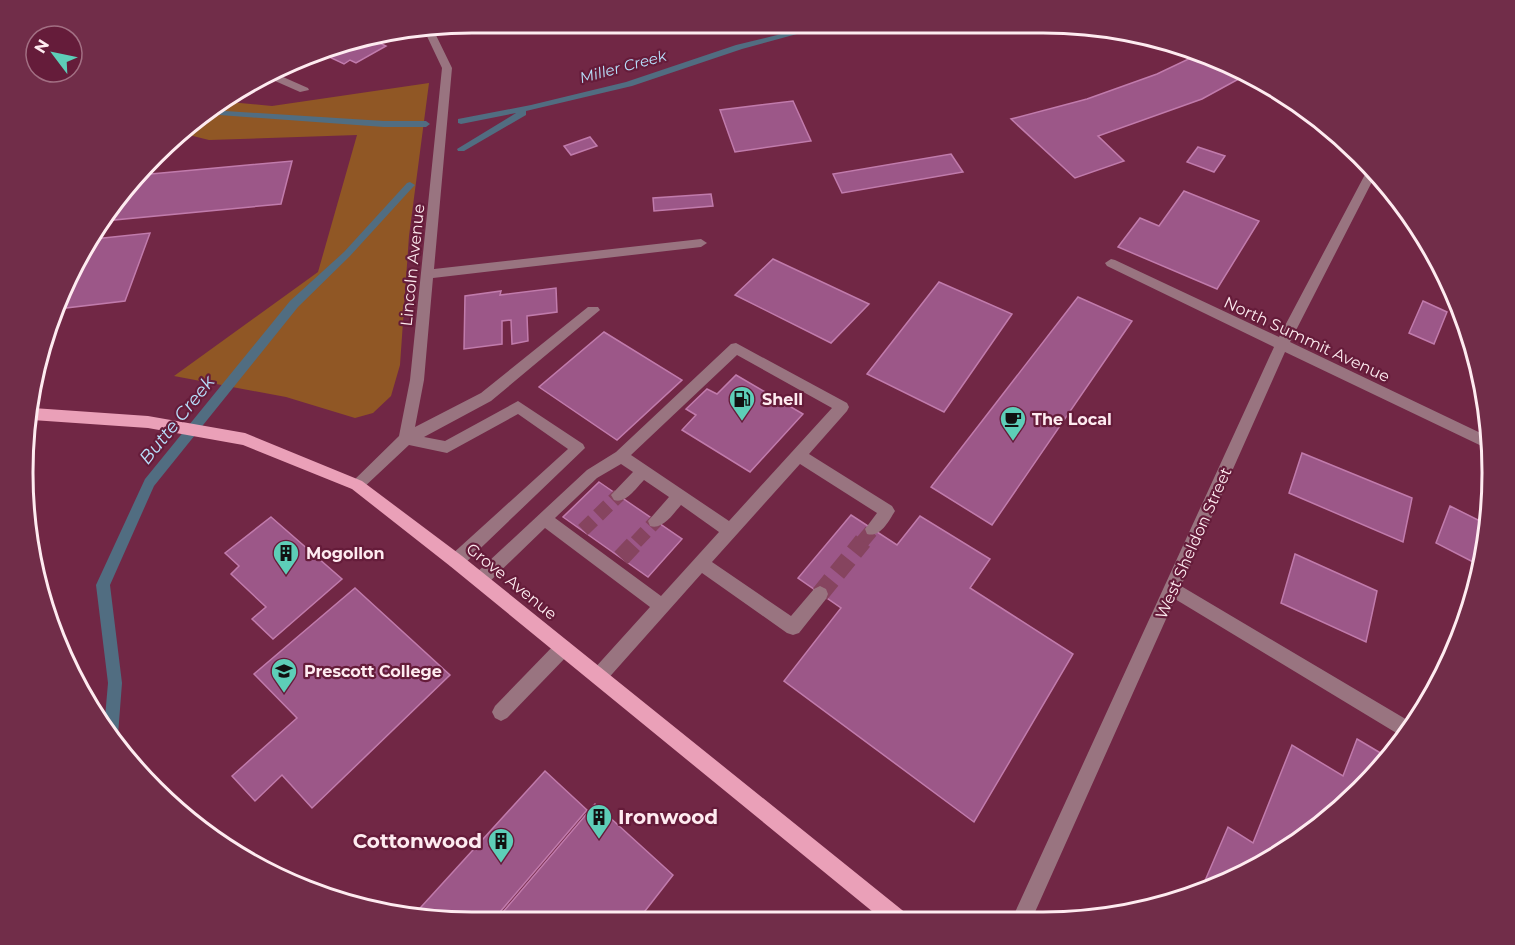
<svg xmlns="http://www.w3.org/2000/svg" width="1515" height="945" font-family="Montserrat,sans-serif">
<rect width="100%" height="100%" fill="#712745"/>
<path fill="#905725" d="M429,83l-20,153 -9,129 -9,31 -18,17 -18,5 -69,-21 -112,-21 144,-104 39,-137 -148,5 -24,-6 34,-33 53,5z"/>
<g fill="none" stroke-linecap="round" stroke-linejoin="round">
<g fill="#516d81" fill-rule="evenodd">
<path d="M818,25h12l-88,24 -110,37 -106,25v4l-62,36h-6l-1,-2 59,-36 -55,11 -3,-1v-4l73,-14 95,-23 110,-37z"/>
<path d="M210,110l174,11h42l4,3 -4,3h-42l-178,-13z"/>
<path d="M410,182l5,3 -2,2 -63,69 -52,51 -144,179 -44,99 12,98 -4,52 -3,6 -11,-12 4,-46 -12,-98 49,-106 145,-178 54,-49 63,-69z"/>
</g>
</g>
<g fill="#9c5788" stroke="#c17bac" stroke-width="1.5">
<path d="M371,39l15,7 -30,17 -6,-3 -6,4 -19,-9 20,-12z"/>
<path d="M1201,53l45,22 -44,24 -104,37 26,25 -49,17 -64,-59 76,-20 70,-25z"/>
<path d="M793,101l18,40 -76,11 -15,-42z"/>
<path d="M590,137l7,9 -26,9 -7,-9z"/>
<path d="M1198,147l27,9 -11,16 -27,-10z"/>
<path d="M951,154l12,18 -121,21 -9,-19z"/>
<path d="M292,161l-11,43 -178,17 13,-23 24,-23z"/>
<path d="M1184,191l75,30 -42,68 -99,-42 22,-29 19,8z"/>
<path d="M711,194l2,12 -59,5 -1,-13z"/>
<path d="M150,233l-25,68 -68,8 37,-70z"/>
<path d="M773,259l96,45 -38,39 -96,-48z"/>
<path d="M939,282l73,32 -68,98 -77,-38z"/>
<path d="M556,288l1,24 -30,4 1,25 -16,3 -1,-24 -9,1v23l-38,5 1,-53 36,-5 -1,4z"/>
<path d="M1078,297l54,24 -140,204 -61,-38z"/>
<path d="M1423,301l24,11 -13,32 -25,-11z"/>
<path d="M604,332l78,48 -65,60 -78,-53z"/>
<path d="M736,375l67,39 -53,58 -68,-42 14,-15 -10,-6 21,-20 10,5z"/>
<path d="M1302,453l110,45 -9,44 -114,-49z"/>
<path d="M599,482l83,57 -34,38 -85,-60z"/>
<path d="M1450,506l38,19 -7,41 -45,-23z"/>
<path d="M851,515l46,30 23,-29 70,43 -20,29 103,66 -99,168 -190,-141 57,-73 -43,-30z"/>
<path d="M271,517l71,62 -69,60 -21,-20 14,-12 -35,-33 8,-8 -14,-13z"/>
<path d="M1295,554l82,37 -11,51 -85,-39z"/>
<path d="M355,588l95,87 -138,133 -30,-33 -27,26 -23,-25 65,-58 -43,-44z"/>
<path d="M1357,739l32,19 -50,53 -72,51 -66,28 27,-63 25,16 39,-98 51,31z"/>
<path d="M545,771l42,39 -93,109 -83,-1z"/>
<path d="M595,804l78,71 -35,45 -141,-1z"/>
</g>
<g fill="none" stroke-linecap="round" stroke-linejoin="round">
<g stroke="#86445f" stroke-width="14" stroke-dasharray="14 7" stroke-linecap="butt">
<path d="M583,530l36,-35"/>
<path d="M636,542l20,-21"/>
<path d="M862,542l11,-13"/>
</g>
<g stroke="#86445f" stroke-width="18" stroke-dasharray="18 9" stroke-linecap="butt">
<path d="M621,558l16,-17"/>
<path d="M820,594l43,-53"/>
</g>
<g fill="#997480" fill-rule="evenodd">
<path d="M433,29l19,39 -18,201 267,-30 6,4 -6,4 -268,31 -9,102 -9,47 66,-34 107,-86h10l2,3 -109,91 -67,36 21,4 73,-40 65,43 2,4 -123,118 -6,2 -6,-2 -2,-5 2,-5 118,-107 -50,-35 -71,39 -38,-8 -47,44h-10l-3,-4 50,-49 11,-56 32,-312 -18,-38z"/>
<path d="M274,73l34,15 1,2 -9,2 -34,-15z"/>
<path d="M1370,165l7,7 -87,170 199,95 1,13 -205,-98 -104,234 233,138 -9,14 -2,-1 -228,-138 -144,322h-20l263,-574 -167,-81 -2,-3 6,-4 4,1 164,77z"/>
<path d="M736,343l111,60 2,4 -2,4 -38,43 83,52 3,5c-6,10 -15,27 -28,23l-2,-5 12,-16 -77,-49 -88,98 79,54 23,-27 6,-3 6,3 2,5 -2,5 -27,34 -6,2 -6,-2 -85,-60 -97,109 -6,2 -6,-2 -3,-6 3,-6 57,-63 -105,-79 -59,57 -6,2 -6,-2 -2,-5 2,-5 113,-105 29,-18 115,-108zM737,355l95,53 -103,113 -98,-66zM621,464l12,8 -22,23 3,5c12,4 22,-12 30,-20l25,17 -21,24 2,5c13,4 23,-12 31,-21l38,27 -58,64 -106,-78 42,-40z"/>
<path d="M563,640l6,2 3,6 -3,6 -62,64 -6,3 -6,-3 -3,-6 3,-6 62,-64z"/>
</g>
<path fill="#eaa0b8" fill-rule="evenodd" d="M33,408l115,8 97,17 117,48 100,75 445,358 3,7h-26l-434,-355 -98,-77 -109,-44 -95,-17 -116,-8z"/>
</g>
<defs>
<g id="fuel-pin" transform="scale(1.35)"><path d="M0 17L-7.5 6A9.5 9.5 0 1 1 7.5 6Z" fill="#5dceb8" stroke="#651c3a"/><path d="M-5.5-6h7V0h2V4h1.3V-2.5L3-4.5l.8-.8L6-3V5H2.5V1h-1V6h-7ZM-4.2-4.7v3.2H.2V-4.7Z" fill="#111"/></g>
<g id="cafe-pin" transform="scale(1.35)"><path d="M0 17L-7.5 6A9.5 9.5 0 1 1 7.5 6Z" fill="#5dceb8" stroke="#651c3a"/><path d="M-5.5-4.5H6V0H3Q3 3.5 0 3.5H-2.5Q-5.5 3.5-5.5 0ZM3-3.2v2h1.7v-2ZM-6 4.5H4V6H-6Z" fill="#111"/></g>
<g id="building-pin" transform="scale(1.35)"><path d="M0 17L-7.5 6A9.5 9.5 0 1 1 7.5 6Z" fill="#5dceb8" stroke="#651c3a"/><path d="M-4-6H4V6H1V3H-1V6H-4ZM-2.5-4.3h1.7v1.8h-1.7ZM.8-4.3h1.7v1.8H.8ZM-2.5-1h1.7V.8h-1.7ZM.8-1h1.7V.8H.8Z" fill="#111"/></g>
<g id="university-pin" transform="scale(1.35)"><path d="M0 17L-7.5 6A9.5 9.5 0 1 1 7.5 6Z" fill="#5dceb8" stroke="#651c3a"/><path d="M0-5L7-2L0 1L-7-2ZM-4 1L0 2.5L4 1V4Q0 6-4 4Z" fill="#111"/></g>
</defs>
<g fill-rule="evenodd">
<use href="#fuel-pin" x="742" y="399"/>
<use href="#cafe-pin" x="1013" y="419"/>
<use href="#building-pin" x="286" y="553"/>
<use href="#university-pin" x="284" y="671"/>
<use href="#building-pin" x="599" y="817"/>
<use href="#building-pin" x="501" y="841"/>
</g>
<g text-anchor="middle" stroke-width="4.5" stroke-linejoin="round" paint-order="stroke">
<g font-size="15" font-style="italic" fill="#b9e1fd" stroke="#651c3a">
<text transform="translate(623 67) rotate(-15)" y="5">Miller Creek</text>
</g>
<g font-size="16" fill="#feebf0" stroke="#651c3a">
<text transform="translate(412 265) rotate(-84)" y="6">Lincoln Avenue</text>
<text transform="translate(1307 339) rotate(25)" y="6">North Summit Avenue</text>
<text transform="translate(1193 543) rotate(-66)" y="6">West Sheldon Street</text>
<text transform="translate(512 581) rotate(39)" y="6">Grove Avenue</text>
</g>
<g font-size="16" font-weight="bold" fill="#feebf0" stroke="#651c3a" text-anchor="start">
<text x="762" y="405">Shell</text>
<text x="1032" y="425">The Local</text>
<text x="306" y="559">Mogollon</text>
<text x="304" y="677">Prescott College</text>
</g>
<g font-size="18" font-style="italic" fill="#b9e1fd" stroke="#651c3a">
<text transform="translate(177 420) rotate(-51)" y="6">Butte Creek</text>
</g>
<g font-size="20" font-weight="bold" fill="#feebf0" stroke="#651c3a" text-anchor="start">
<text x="618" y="824">Ironwood</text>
<text x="482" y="848" text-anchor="end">Cottonwood</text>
</g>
</g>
<path d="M0 0H1515V945H0ZM472 33H1043A439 439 0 0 1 1482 472V473A439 439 0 0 1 1043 912H472A439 439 0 0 1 33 473V472A439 439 0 0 1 472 33Z" fill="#712d49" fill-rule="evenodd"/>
<path fill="none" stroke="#feebf0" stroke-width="3" d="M472 33H1043A439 439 0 0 1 1482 472V473A439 439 0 0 1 1043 912H472A439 439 0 0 1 33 473V472A439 439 0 0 1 472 33Z"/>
<g transform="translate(54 54) rotate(302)"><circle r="28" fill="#651c3a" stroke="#a26f83" stroke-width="1.5"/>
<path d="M0-4.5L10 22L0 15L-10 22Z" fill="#5dceb8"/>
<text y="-9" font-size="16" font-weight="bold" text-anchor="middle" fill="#feebf0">N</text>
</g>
</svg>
